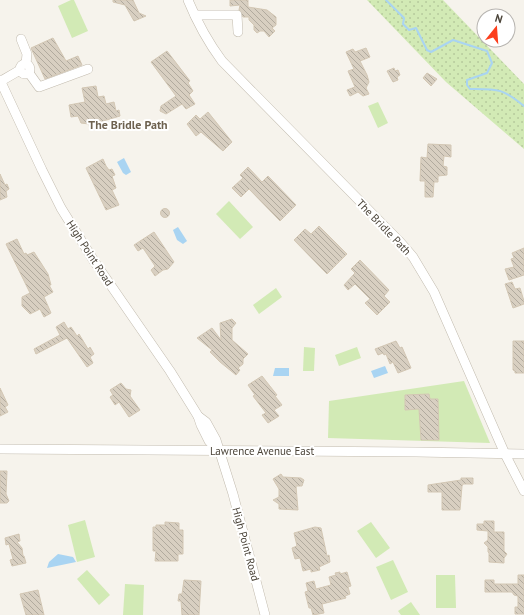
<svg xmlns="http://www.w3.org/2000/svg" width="524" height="615" font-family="'PT Sans',sans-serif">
<defs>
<pattern id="park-dots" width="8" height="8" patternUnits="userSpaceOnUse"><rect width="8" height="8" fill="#d2eab5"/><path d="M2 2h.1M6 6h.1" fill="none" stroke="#b6ca9c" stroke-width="1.8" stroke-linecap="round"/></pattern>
<pattern id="building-back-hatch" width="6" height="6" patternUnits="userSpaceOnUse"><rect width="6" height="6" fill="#d8cfc1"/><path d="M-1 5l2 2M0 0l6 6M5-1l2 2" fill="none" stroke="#b1aa9e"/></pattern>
</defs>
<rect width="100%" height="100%" fill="#f6f3ec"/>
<g fill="#d2eab5">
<path d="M71,0h3l14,31 -16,7 -14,-32z"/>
<path d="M378,102l10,21 -10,5 -10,-22z"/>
<path d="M229,201l24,26 -13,12 -24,-25z"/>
<path d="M276,288l6,9 -23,17 -6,-9z"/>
<path d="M304,347l11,1 -1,23h-11z"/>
<path d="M357,347l4,11 -22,8 -4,-11z"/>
<path d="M464,381l26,62 -162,-5 1,-37z"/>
<path d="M85,520l10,37 -18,5 -9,-37z"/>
<path d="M371,522l19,26 -14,10 -19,-27z"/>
<path d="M393,560l15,32 -17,8 -15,-33z"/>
<path d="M87,570l23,25 -11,10 -22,-26z"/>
<path d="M436,575h19l1,33h-20z"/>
<path d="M125,584l19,1 -1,30h-20z"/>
<path d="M411,602l9,13h-19l-3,-4z"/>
</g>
<path fill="url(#park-dots)" d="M367,0h76l81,84v65l-78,-67z"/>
<g fill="#a9d4f2">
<path d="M124,158l7,14 -5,3 -3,-2 -6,-11z"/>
<path d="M178,227l9,14 -4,3 -6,-4 -4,-10z"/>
<path d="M385,366l3,7 -14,5 -3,-7z"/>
<path d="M275,368h14v8h-16z"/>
<path d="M58,554l15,3 3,5 -29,6 2,-6z"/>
</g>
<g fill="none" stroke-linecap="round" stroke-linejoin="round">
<path stroke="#a9d4f2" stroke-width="2" d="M386,0l18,18 -1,6 6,6 7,-2 11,22 4,2 22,-12 34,11 5,12 -5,10 -20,7v5l3,4c28,0 32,-1 54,17"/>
</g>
<g fill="url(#building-back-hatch)" stroke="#d3c7b4">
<path d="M113,0h20l6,13 7,3 -12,5 -9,-16 -12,-3z"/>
<path d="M230,0h18v7l19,3 9,7v8l-4,3 3,3 -6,6 -5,-6h-4l-3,2 -3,-3v-5l-5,-5v-3h-6l-4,-7 1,-5 -10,1z"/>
<path d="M53,38l13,23 12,-5 4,9 -37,14 -14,-31z"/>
<path d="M366,48l4,9 -10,4 7,14 2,7 -3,6 3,6 -6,2 -5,-4 -8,4 -3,-6 8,-3 -7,-16 6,-2 -8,-17 7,-3 2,3z"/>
<path d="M167,51l23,30 -2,2 5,8 -4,4 6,9 -9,5 -4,-5 -16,10 -6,-3 1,-5 15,-10 -25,-34z"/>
<path d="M394,68l1,3 3,-1 2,5 -3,2 1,3 -5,2 -6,-11z"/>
<path d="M427,73l10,6 -6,7 -8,-8z"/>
<path d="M96,86l2,11 6,-1 2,8 8,-2 2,9 3,-1 1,6 -17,5 2,6 -15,3 -1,-6 -8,-1 -3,-7 -7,1 -2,-12 16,-3 -3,-14z"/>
<path d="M208,112l24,30 -9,9 -22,-19 -5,4 -9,-12 9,-9 4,4z"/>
<path d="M428,144l23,1v12l-7,-1 -1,10 4,1v8l-9,1v6h-4l-1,15h-8v-16h-5l1,-24 6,1z"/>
<path d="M103,159l3,7 3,4 3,-1 3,6 -3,1 4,12 -4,2 7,15 -13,5 -20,-42z"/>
<path d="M248,167l14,15 6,-6 28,29 -16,16 -31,-32 -8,8 -9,-9 11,-10 -3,-3z"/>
<path d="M0,174l5,11 2,-1 2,5 -3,2 1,6 -7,3z"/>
<circle cx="165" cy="213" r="4.5"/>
<path d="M319,226l28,28 -20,20 -33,-34 11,-11 6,5z"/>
<path d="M154,232l20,30 -6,7 -5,1 -8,6 -4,-6 4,-4 -12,-18 -5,3 -4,-6z"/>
<path d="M17,239l7,15 2,-1 1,2 7,-3 14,22 3,11h-2l4,7 -9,5 7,16 -7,4 -4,-8 -10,5 -8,-8v-9l8,-4 -24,-49z"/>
<path d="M524,248v27l-15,5 -4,-11 9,-2 -3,-8 3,-1 -2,-5z"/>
<path d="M360,260l29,30 -5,6 6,6 -13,13 -12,-12 5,-4 -15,-15 -7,6 -4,-5 11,-12 -4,-4z"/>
<path d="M512,282l3,7 5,-1 4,13v3l-11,4 -8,-24z"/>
<path d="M232,319l4,4 -4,5v12l16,14 -5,5v5l-5,4 2,2 -4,5 -16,-13 -10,-10 2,-2 -15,-12 15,-10 9,12 -1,-17z"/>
<path d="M64,322l4,7 3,-2 6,9 2,-2 9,15 2,-2 4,7 -4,3 3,6 -6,4 -20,-29 -31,16 -2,-5 26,-14 -4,-8z"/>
<path d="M396,341l4,7 2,-1 9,21 -13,5 -5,-11 -3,2 -4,-10 -2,1 -1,-2 -5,2 -3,-6z"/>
<path d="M513,341h11v32h-9v-2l-2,-1z"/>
<path d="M262,376l15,19 -2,1 7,9 -8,5 5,6 -11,7 -6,-8 4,-2 -13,-17 2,-1 -7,-10z"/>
<path d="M121,383l5,6 5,1 -1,6 10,14 -11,7 -10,-15 -4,3 -5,-8 3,-2 -3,-5z"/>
<path d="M0,388l8,17 -3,2 3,5 -8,4z"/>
<path d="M429,394l1,5h8l1,41h-18l-2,-31 -14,1v-15z"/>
<path d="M0,471h7l-1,23 3,7 -2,2h-7z"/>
<path d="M281,474l2,3 18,1 3,2 -2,6h-6l2,24 -19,-1v-5l-6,-4 6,-3v-8l-6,-10z"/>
<path d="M461,478h12v6h-10l-1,2 -2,24h-18v-18h-14v-7l33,-5z"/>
<path d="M484,521h10v11h10v19l3,3 -3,4v5l-15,-1v-9l-1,-1v-5l-4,-4 4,-3v-9l-11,-1v-6h7z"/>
<path d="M165,522l14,1v7h4v24h-5v7h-23l1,-10h-3v-24h3v-2h9z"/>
<path d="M315,527l6,1 6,28 2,-1 1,7 -11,5 1,3 -9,2v-3l-8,2 -3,-13 -5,1 -3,-11 5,-2 -3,-13z"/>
<path d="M19,534l1,7 -3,1 5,6 1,8h1l2,7 -14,3 -2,-6 3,-1 -4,-15 -3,1 -1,-7z"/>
<path d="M340,572v2l7,-2 4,14 -3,1 2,7 -5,2 1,2 -24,6 2,9 -11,2 -2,-7h-2l-4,-16 3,-1 -2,-8 8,-2 2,8 15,-4 -2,-8 7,-2 -1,-2z"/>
<path d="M518,575h6v39h-9v-7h3v-11l-4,-1 -2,-3h-27v-12h9v4h24z"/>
<path d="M184,580l17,1 -2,34h-17l-1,-14h-3l1,-7h3z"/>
<path d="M38,590l6,25h-18l-6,-21z"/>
</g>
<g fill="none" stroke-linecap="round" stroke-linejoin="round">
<g stroke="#c2bbae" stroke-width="10">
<g id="minor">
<path d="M188,0c9,22 20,42 34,61l179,182 12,14 21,35 71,162 19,37"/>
<path d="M195,15h42l1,17"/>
<path d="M21,39l6,15 -1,10"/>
<circle cx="25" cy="69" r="5"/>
<path d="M29,73l10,14 49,-18"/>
<path d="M0,80l42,90 19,38 33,53 76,110 28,45 3,9 8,16 10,10"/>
<path d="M1,81l19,-11"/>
<path d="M198,416l8,6 10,18 17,54 32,121"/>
<path d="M0,449l416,3 108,2"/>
</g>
</g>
<use href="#minor" stroke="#fff" stroke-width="9"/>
</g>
<g text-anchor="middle" stroke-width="4" stroke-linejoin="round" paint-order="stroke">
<g font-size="11" fill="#4b4439" stroke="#fff">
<text transform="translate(384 227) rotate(46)" y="4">The Bridle Path</text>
<text transform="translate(90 253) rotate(57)" y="4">High Point Road</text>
<text x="262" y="455">Lawrence Avenue East</text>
<text transform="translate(246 544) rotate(75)" y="4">High Point Road</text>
</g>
<g font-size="12" font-weight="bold" fill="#6e6250" stroke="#fff">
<text x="128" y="129">The Bridle Path</text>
</g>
</g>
<g transform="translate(496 28) rotate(17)"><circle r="19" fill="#ffffff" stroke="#b7b4b0"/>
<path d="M0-3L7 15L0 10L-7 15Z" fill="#fc3f1d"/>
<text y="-6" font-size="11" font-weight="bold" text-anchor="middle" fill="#4b4439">N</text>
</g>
</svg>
